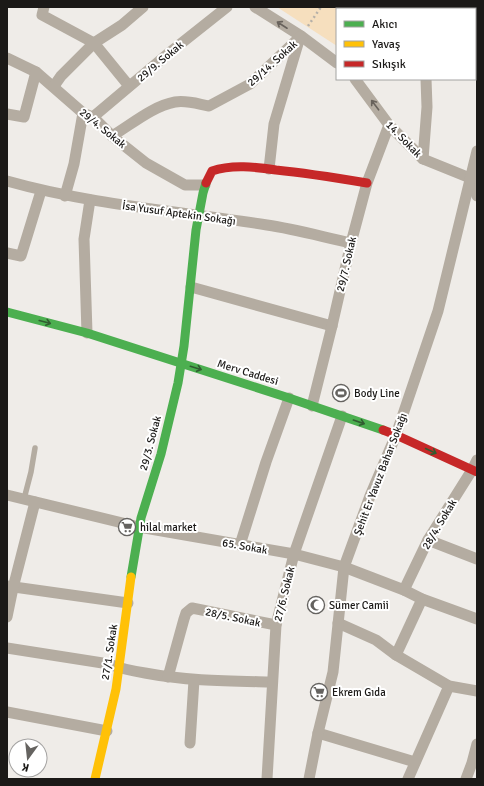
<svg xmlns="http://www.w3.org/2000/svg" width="484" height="786" font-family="Signika,sans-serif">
<rect width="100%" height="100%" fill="#efece8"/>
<path fill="#f6dfbe" d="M277,7h132v2h-72v37z"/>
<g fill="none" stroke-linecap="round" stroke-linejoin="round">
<g stroke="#b5b0a8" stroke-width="2.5" stroke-dasharray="2 3" stroke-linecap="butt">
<path d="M375,7l3,2"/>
<path d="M308,26l13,-19"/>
</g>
<path stroke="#b4aca1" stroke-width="5.5" d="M24,499l7,-27 4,-24"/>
<g stroke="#b4aca1" stroke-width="11">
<path d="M44,7l-2,8 52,28 35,43"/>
<path d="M255,7l46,29 36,27"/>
<path d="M424,7v2"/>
<path d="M401,9l2,-2"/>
<path d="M475,19h2"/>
<path d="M7,58l29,14 47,41 10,4 19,19 34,27 39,22h20"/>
<path d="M355,79l34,46 34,34 47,19"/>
<path d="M54,86l7,-10 33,-33 28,-18 21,-18"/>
<path d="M7,114l17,3 12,-45"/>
<path d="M93,117l76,-64 58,-46"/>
<path d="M112,136c20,-12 41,-30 63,-34 12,-2 23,2 34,4l41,-22 51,-48"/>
<path d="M423,159l4,-52 -1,-28"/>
<path d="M269,169l5,-45 26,-87"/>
<path d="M470,178l7,18"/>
<path d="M7,181c85,24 173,30 260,44 28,4 56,12 84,18"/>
<path d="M65,196l9,-32 9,-51"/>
<path d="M7,253l14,3 20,-65"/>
<path d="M191,287l141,39"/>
<path d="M87,333l-3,-94 6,-39"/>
<path d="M312,406l20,-80 19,-83 16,-60 22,-58"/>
<path d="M7,495l132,32 155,27 50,13 60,23 18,9 55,20"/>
<path d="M428,540l49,19"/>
<path d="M240,545l26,-83 23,-64"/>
<path d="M7,586l121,17"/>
<path d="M404,590l24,-50 44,-70 5,-10"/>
<path d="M7,617l6,-29 22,-86"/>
<path d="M338,623l38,17 20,15 53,31 28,5"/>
<path d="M7,648l102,16c12,5 24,7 36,9 42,8 84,8 127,9"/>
<path d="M396,655l26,-56"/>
<path d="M168,677l16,-58 2,-6 6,-5 84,17"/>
<path d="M7,712l100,19"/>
<path d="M318,733l97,29"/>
<path d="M190,743l4,-63"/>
<path d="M267,779l9,-154 18,-71 48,-138"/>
<path d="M309,779l9,-46 15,-61 11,-105 26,-71 26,-61 42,-124 39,-160"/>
<path d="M408,779l41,-93"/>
<path d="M466,779l6,-16 5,-19"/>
</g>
<g stroke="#4caf50" stroke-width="9">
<path d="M7,312l80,21 202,65 94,32"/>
<path d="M131,577l10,-59 20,-64 17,-71 6,-37 12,-116 7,-37 3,-10"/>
</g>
<path stroke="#ffc107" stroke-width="9" d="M95,779l21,-90 15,-112"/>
<g stroke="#c62828" stroke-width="9">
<path d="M206,183l6,-12c20,-7 43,-4 64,-1 30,3 61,8 91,13"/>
<path d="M383,430l13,5 81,37"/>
</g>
</g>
<defs><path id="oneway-shaft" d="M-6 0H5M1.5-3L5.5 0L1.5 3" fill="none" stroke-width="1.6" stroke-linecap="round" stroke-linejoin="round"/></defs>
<g stroke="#68625c">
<use href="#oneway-shaft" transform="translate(282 25) rotate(-147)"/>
<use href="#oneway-shaft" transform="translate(375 105) rotate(-127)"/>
</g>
<g stroke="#315c31">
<use href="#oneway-shaft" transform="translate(45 322) rotate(15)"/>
<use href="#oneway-shaft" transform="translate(196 368) rotate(17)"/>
<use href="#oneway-shaft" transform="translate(359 422) rotate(19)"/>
<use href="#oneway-shaft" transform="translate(431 451) rotate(25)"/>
</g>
<defs>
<g id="stadium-ring" transform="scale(0.9)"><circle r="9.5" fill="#fff" stroke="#656360" stroke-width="1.5"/><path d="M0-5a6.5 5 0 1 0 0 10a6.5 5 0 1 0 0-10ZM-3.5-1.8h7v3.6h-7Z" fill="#656360"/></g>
<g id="supermarket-ring" transform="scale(0.9)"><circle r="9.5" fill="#fff" stroke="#656360" stroke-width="1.5"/><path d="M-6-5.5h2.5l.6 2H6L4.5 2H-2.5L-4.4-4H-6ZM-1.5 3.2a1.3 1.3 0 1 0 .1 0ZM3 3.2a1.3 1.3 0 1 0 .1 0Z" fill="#656360"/></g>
<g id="mosque-ring" transform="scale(0.9)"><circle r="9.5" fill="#fff" stroke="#656360" stroke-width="1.5"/><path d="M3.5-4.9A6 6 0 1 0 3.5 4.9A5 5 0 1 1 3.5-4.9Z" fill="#656360"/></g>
</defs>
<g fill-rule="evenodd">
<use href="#stadium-ring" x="341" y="393"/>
<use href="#supermarket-ring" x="127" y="527"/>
<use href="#mosque-ring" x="316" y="605"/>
<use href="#supermarket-ring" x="319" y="692"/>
</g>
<g text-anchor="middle" stroke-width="4" stroke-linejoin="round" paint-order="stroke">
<g font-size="11" fill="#1b1917" stroke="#fff">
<text transform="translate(160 61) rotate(-40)" y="4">29/9. Sokak</text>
<text transform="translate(272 63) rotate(-42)" y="4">29/14. Sokak</text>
<text transform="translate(103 128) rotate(39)" y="4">29/4. Sokak</text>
<text transform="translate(404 139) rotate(46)" y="4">14. Sokak</text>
<text transform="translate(179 213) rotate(8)" y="4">İsa Yusuf Aptekin Sokağı</text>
<text transform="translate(346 264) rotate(-77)" y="4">29/7. Sokak</text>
<text transform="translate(248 372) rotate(17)" y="4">Merv Caddesi</text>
<text transform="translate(150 443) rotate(-75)" y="4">29/3. Sokak</text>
<text transform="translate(380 474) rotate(-69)" y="4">Şehit Er Yavuz Bahar Sokağı</text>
<text transform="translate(439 524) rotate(-59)" y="4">28/4. Sokak</text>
<text transform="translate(245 546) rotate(10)" y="4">65. Sokak</text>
<text transform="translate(284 594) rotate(-76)" y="4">27/6. Sokak</text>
<text transform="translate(233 617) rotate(12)" y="4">28/5. Sokak</text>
<text transform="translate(109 652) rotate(-81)" y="4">27/1. Sokak</text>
</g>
<g font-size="11" fill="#1b1917" stroke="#fff" text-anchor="start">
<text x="354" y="397">Body Line</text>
<text x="140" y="531">hilal market</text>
<text x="329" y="609">Sümer Camii</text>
<text x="332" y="696">Ekrem Gıda</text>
</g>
</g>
<rect width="484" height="786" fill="none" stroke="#1b1917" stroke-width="16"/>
<rect x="336" y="8" width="140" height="72" fill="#ffffff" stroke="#a4a3a2"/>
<rect x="344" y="21" width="20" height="6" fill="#4caf50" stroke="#a4a3a2"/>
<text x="372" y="28" font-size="12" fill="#1b1917">Akıcı</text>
<rect x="344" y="41" width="20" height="6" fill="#ffc107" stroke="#a4a3a2"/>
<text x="372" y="48" font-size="12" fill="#1b1917">Yavaş</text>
<rect x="344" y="61" width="20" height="6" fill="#c62828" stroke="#a4a3a2"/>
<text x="372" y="68" font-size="12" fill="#1b1917">Sıkışık</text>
<g transform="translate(28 758) rotate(195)"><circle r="19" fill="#ffffff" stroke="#a4a3a2"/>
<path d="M0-3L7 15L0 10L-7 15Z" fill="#656360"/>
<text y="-6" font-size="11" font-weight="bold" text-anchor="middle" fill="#1b1917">K</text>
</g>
</svg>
